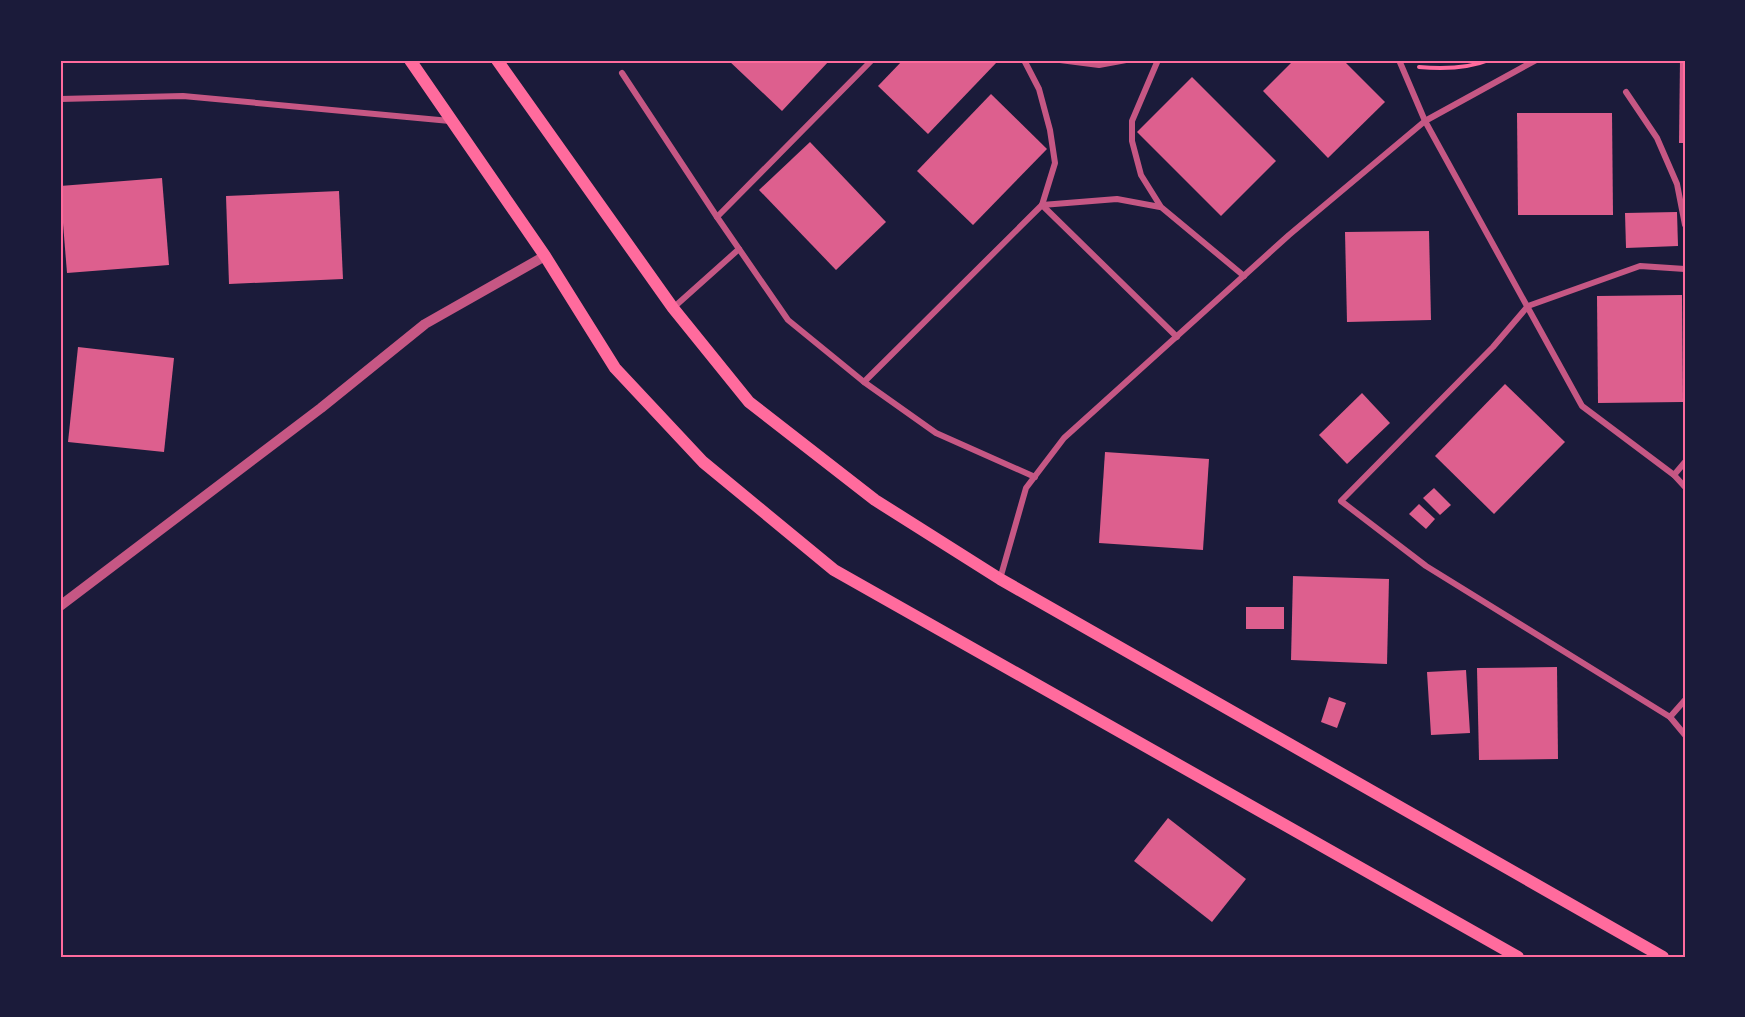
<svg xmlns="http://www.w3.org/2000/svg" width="1745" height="1017" font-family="Montserrat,sans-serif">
<rect width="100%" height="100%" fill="#1b1b3a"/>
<g fill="#dd5f8e">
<path d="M728,60h100l1,1 -47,50z"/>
<path d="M903,60h92l2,2 -69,72 -50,-48z"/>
<path d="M1294,60h49l42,42 -57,56 -65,-67z"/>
<path d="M1680,60h5v83h-6z"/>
<path d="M1192,77l84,84 -55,55 -84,-84z"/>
<path d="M991,94l56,55 -74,76 -56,-54z"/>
<path d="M1517,113h95l1,102h-95z"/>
<path d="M810,142l76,80 -50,48 -77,-80z"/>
<path d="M162,178l7,87 -102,8 -7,-87z"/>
<path d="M339,191l4,88 -114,5 -3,-88z"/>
<path d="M1677,212l1,34 -52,2 -1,-35z"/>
<path d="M1429,231l2,89 -84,2 -2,-90z"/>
<path d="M1682,295l1,107 -85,1 -1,-107z"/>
<path d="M78,347l96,11 -10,94 -96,-10z"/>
<path d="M1505,384l60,58 -71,72 -59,-58z"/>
<path d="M1362,393l28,30 -43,41 -28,-29z"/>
<path d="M1105,452l104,7 -6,91 -104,-7z"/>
<path d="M1434,488l17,17 -11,10 -17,-17z"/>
<path d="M1419,504l16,15 -9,10 -17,-15z"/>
<path d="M1293,576l96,3 -2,85 -96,-4z"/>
<rect x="1246" y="607" width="38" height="22"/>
<path d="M1557,667l1,92 -79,1 -2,-92z"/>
<path d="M1466,670l4,63 -39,2 -4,-63z"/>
<path d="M1329,697l17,6 -9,25 -16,-6z"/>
<path d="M1168,818l78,61 -34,43 -78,-61z"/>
</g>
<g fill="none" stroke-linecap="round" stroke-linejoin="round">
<path stroke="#ff6b9d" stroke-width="4" d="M1419,67c23,2 48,2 70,-7"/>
<g stroke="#c65784" stroke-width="6">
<path d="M1060,60l39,5 27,-5"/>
<path d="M1158,60l-26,61v20l9,34 20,32 83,69"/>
<path d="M1536,60l-111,61 157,285 92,69 11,12"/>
<path d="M622,73l95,144 71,103 76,62 72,51 99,44"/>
<path d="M1626,92l31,46 20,46 8,41"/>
<path d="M60,99l123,-3 267,25"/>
<path d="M1042,205l135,132"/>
<path d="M1042,205l75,-6 43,8"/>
<path d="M717,217l155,-157"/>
<path d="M1685,269l-45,-3 -112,40 -35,41 -152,154 85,65 244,151 15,-17"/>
<path d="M673,308l66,-59"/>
<path d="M864,382l178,-177 13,-42 -5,-33 -11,-41 -15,-29"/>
<path d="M1674,475l11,-13"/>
<path d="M1000,579l26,-91 38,-50 225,-203 136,-114 -26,-61"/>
<path d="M1670,717l15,18"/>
</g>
<path stroke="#c65784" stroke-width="10" d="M60,606l261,-198 104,-84 120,-68"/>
<g stroke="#ff6b9d" stroke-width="12">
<path d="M410,60l135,196 70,112 88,94 131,108 684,387"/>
<path d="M497,60l176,248 76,94 126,98 125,79 663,378"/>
</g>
</g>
<rect width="1745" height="1017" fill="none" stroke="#1b1b3a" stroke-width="123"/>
<rect x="62" y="62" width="1622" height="894" fill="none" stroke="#ff6b9d" stroke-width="2"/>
</svg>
